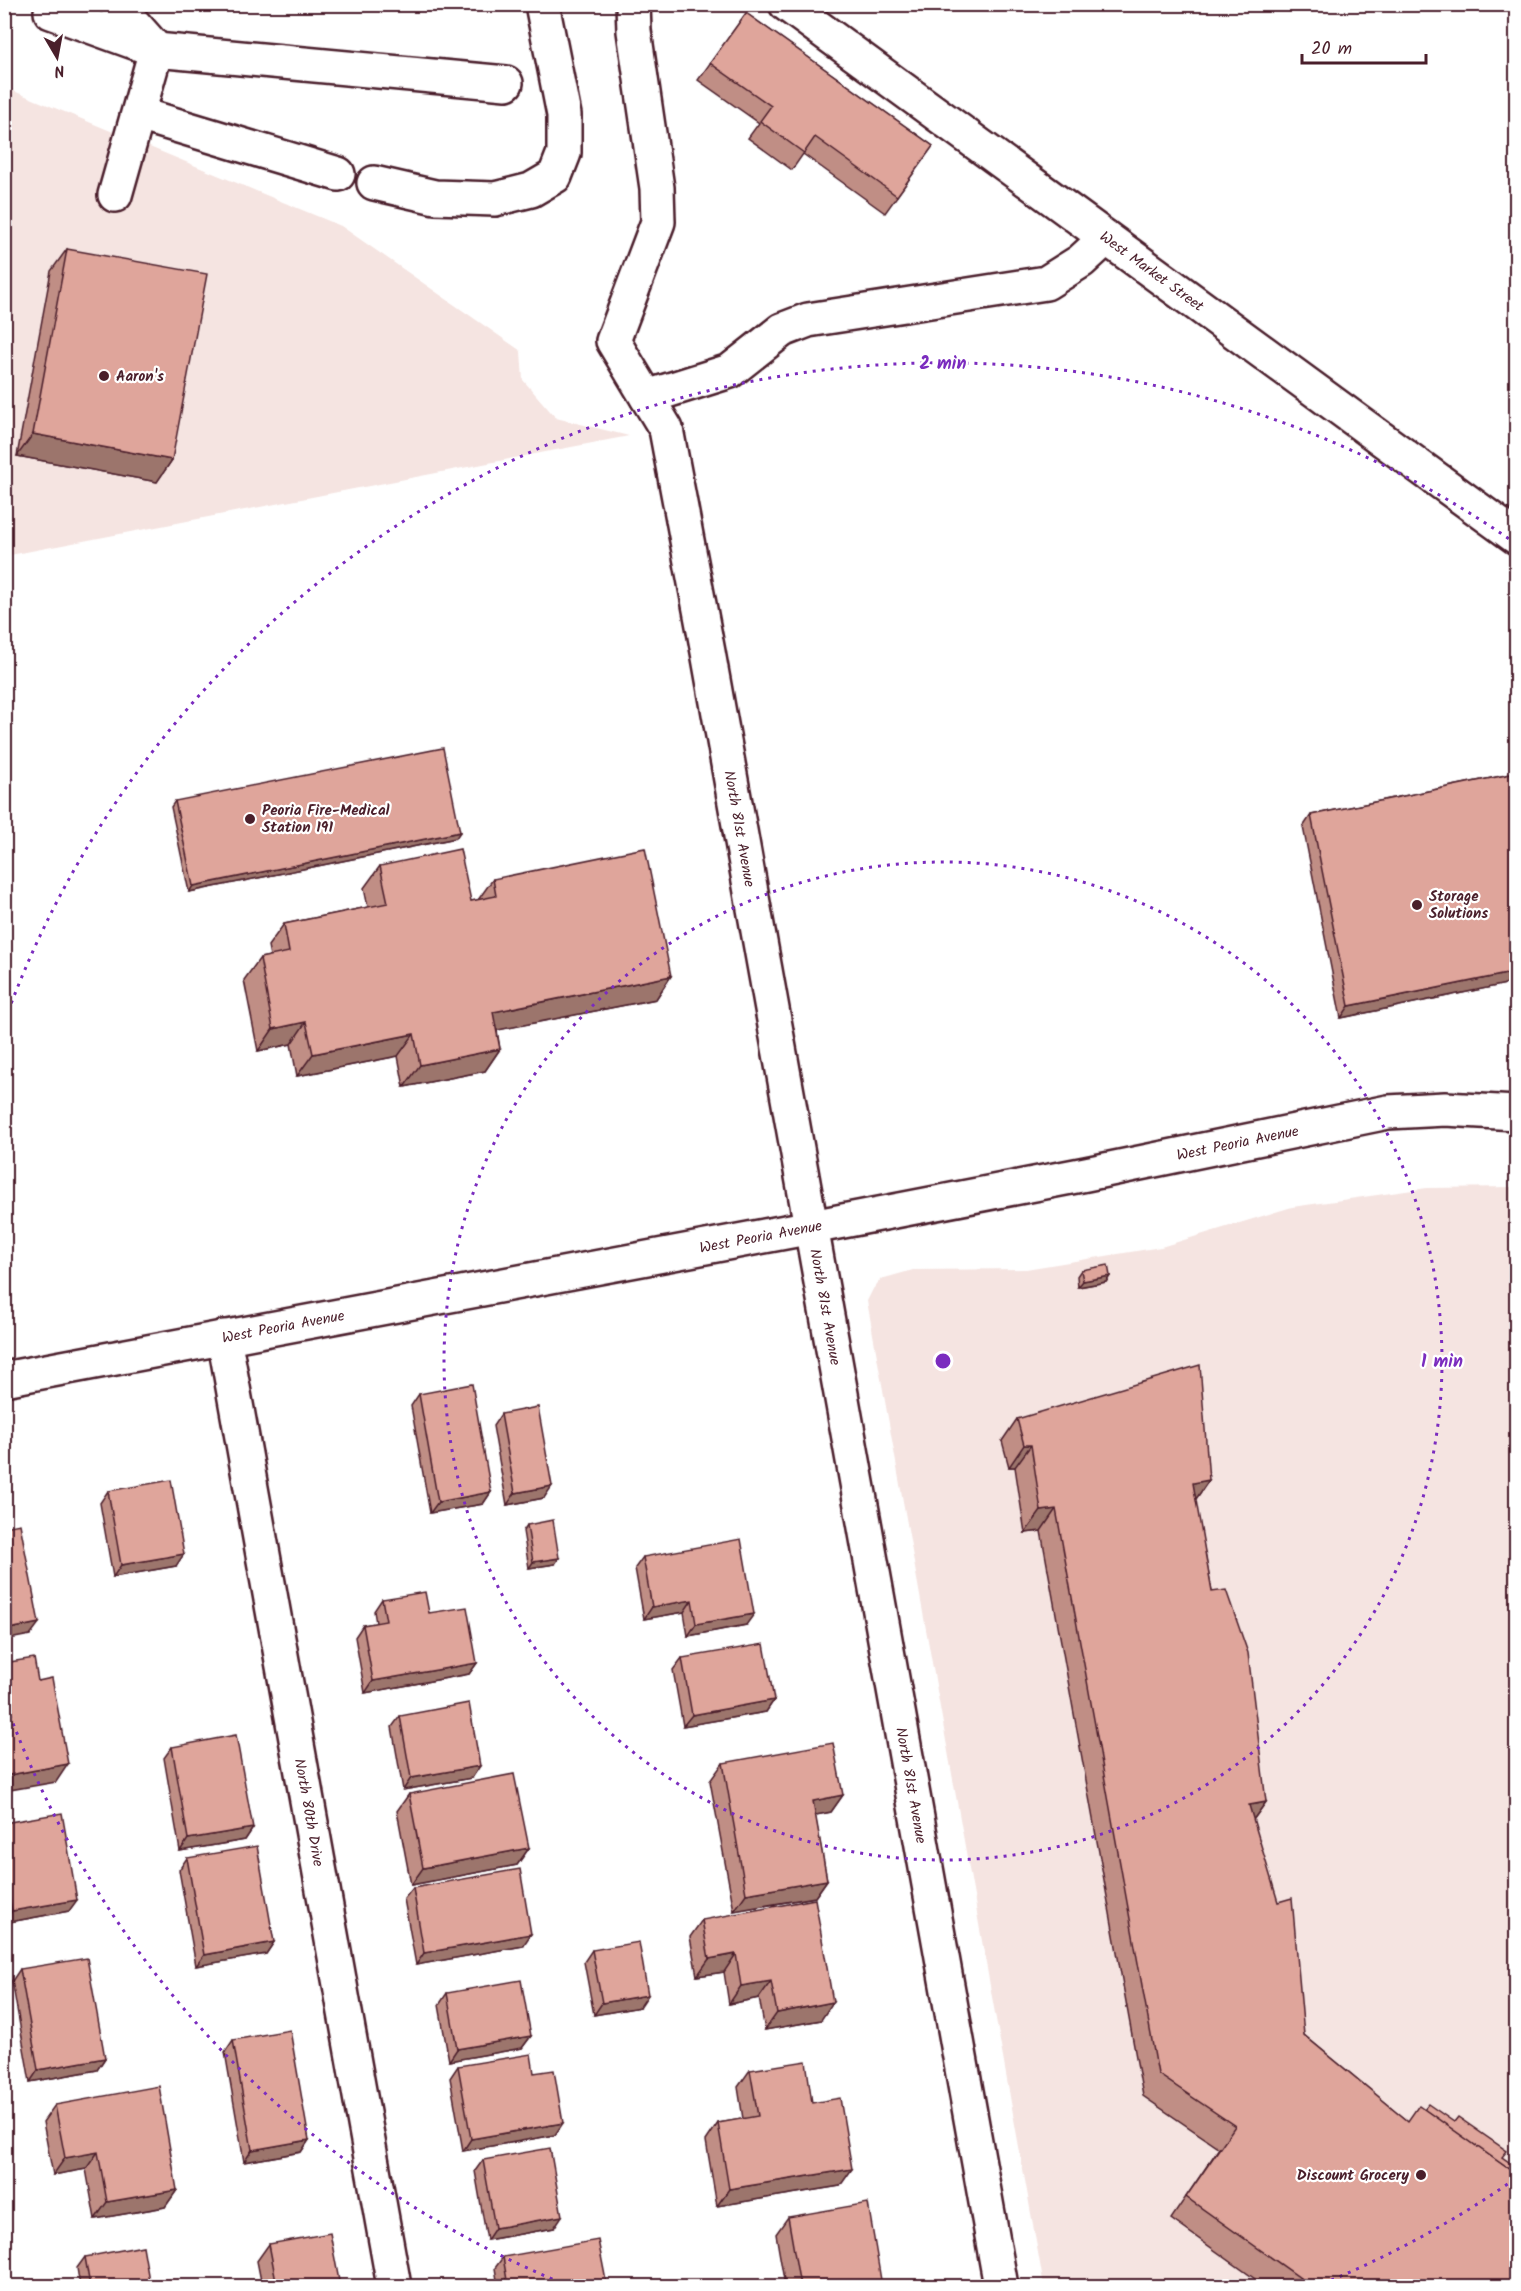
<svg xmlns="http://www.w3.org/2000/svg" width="1521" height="2291" font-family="Kalam,sans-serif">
<rect width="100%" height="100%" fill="#fff"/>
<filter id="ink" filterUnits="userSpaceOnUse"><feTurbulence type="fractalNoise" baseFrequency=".0167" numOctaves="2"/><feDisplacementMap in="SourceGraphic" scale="12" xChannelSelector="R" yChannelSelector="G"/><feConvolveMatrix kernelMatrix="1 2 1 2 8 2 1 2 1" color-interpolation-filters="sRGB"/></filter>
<g filter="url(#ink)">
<g fill="#f5e4e1">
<path d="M4,87l337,139 180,125 2,29 33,38 73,18 -624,120z"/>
<path d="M1516,1187v1099h-472l-177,-985 6,-12 8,-10 32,-9 113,-1 135,-22 131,-40 135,-19z"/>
</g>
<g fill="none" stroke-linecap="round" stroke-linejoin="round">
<g stroke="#4a1f2b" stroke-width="38">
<g id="minor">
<path d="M53,4l-2,8 105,38"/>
<path d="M116,4l39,44"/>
<path id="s1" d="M633,4l1,27 23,157 1,34 -45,119 53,88 42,223 293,1634"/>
<path id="s2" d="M786,4l730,533"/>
<path d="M139,114l199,60"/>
<path d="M374,183l61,14 60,2 36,-9 24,-14 9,-23v-38l-22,-111"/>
<path d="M115,195l41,-145 350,33"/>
<path d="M647,397l83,-26 52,-41 26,-10 238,-37 35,-22 25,-23"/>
<path id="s3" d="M224,1337l170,949"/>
</g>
</g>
<g stroke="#4a1f2b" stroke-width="38">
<g id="major">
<path id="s4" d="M4,1379l808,-152 274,-53 302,-62 57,-3 71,4"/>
</g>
</g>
<use href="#minor" stroke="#fff" stroke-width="33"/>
<use href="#major" stroke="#fff" stroke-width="33"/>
</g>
<g fill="#c08e85" stroke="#4a1f2b" stroke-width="1.5">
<path d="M746,13l187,133 -48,67 -82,-59 -11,16 -44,-32 11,-15 -61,-43z"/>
<path d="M67,249l105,211 -15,22 -140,-26 34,-185z"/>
<path d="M1516,773v209l-175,36 -38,-191 8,-12z"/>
<path d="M175,801l281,37 -267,54 -18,-85z"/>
<path d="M380,866l91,35 7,-1 15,-21 178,97 -15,23 -159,31 3,19 -15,22 -81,16 -6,-31 -101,20 -6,-32 -33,7 -14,-71 16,-22 10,-2 -2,-10 16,-22 84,-17 -4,-19z"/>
<path d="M1081,1270l29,6 -4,6 -28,5 -1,-11z"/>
<path d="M419,1394l72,98 -8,12 -53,9 -19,-107z"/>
<path d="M501,1414l43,84 -37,7 -14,-79z"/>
<path d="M1017,1419l192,61 -14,20 17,92 54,210 -13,18 51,215 104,86 94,36 14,129h-251l-94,-67 48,-71 -76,-52 -102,-565 -16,2 -10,-66h-6l-7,-26z"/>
<path d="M108,1491l68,75 -63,11 -13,-74z"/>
<path d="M527,1525l28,39 -26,4 -6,-37z"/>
<path d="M643,1557l103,68 -58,11 -4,-24 -40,7 -9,-51z"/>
<path d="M382,1599l47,14 48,50 -8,11 -104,19 -10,-56 8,-12 13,-2 -2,-12z"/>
<path d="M682,1658l92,42 -8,12 -83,14 -10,-56z"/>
<path d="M400,1716l72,62 -69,12 -11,-63z"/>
<path d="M172,1747l81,81 -8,12 -65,11 -16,-93z"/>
<path d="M723,1763l120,32 -12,17 -16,3 12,65 -12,17 -81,14 -24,-130z"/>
<path d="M409,1794l120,54 -12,17 -106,20 -14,-74z"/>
<path d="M4,1823l65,88 -65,12z"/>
<path d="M187,1858l87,84 -8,12 -70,12 -17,-96z"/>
<path d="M413,1888l110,58 -107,19 -12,-66z"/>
<path d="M702,1920l119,100 -56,10 -6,-32 -30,6 -5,-32 -27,4 -7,-39z"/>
<path d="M592,1950l48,57 -46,8 -10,-53z"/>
<path d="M20,1969l85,89 -8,12 -67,12 -18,-101z"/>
<path d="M447,1993l84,43 -9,12 -73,13 -10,-56z"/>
<path d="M233,2040l76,100 -8,12 -57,10 -19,-110z"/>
<path d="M458,2066l76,7 21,62 -92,16 -13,-73z"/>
<path d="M750,2070l90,116 -123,20 -11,-65 12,-18 25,-4 -5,-32z"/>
<path d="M55,2105l122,85 -12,17 -70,12 -9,-50 -33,6 -10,-53z"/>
<path d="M483,2160l71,68 -67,12 -12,-69z"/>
<path d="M788,2217l94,69h-97l-9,-52z"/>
<path d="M269,2244l71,42h-78l-5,-25z"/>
<path d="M85,2257l65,29h-70l-3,-18z"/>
<path d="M503,2257l104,29h-109l-3,-18z"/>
</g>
<g fill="#9c746c" stroke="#4a1f2b" stroke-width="1.5">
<path d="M405,4h109l-2,3z"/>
<path d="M33,434l139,26 -15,22 -140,-26z"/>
<path d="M460,832l-4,6 -267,54 4,-6z"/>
<path d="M1516,972v10l-175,36 8,-12z"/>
<path d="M671,976l-15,23 -178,35 15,-22z"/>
<path d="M306,1022l-15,22 -33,7 15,-22z"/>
<path d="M414,1034l-16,22 -101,20 16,-22z"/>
<path d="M500,1049l-15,22 -81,16 16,-22z"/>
<path d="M1110,1276l-4,6 -28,5 5,-6z"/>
<path d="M1024,1445h7l-16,22h-6z"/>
<path d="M1209,1480l-15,22 -1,-19z"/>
<path d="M552,1486l-8,12 -37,7 8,-12z"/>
<path d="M491,1492l-8,12 -53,9 8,-11z"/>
<path d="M1056,1509l-15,22 -16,2 16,-22z"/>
<path d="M184,1554l-8,12 -63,11 8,-12z"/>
<path d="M559,1558l-4,6 -26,4 4,-6z"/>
<path d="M692,1600l-8,12 -40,7 8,-12z"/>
<path d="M754,1614l-8,11 -58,11 8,-12z"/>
<path d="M39,1623l-9,12 -26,5v-10z"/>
<path d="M477,1663l-8,11 -104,19 8,-12z"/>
<path d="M774,1700l-8,12 -83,14 9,-11z"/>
<path d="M68,1764l-12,18 -52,9v-15z"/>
<path d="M480,1766l-8,12 -69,12 8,-12z"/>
<path d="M843,1795l-12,17 -30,6 12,-17z"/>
<path d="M1266,1802l-16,22 -1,-19z"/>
<path d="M253,1828l-8,12 -65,11 8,-12z"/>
<path d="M529,1848l-12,17 -106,20 12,-17z"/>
<path d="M827,1880l-12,17 -81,14 12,-17z"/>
<path d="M77,1900l-8,11 -65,12 8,-12z"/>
<path d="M531,1934l-8,12 -107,19 8,-12z"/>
<path d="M274,1942l-8,12 -70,12 8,-11z"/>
<path d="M736,1954l-12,18 -27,4 12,-17z"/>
<path d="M771,1981l-12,17 -30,6 12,-18z"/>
<path d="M648,1995l-8,12 -46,8 8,-12z"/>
<path d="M833,2002l-12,18 -56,10 12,-17z"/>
<path d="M531,2036l-9,12 -73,13 8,-12z"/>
<path d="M105,2058l-8,12 -67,12 8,-12z"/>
<path d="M563,2123l-8,12 -92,16 8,-12z"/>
<path d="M309,2140l-8,12 -57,10 8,-12z"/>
<path d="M98,2152l-12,17 -33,6 12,-17z"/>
<path d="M852,2169l-12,17 -123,20 12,-17z"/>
<path d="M177,2190l-12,17 -70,12 12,-17z"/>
<path d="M562,2216l-8,12 -67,12 8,-12z"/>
</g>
<g fill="#dfa59b" stroke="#4a1f2b" stroke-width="1.5">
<path d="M746,13l187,133 -36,50 -82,-59 -11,16 -44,-32 11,-15 -61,-43z"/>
<path d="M67,249l140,25 -35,186 -139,-26z"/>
<path d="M443,748l17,84 -267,54 -18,-85z"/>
<path d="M1516,773v199l-167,34 -38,-191z"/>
<path d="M645,848l26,128 -178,36 7,37 -80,16 -6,-31 -101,20 -7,-32 -33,7 -13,-71 29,-6 -5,-28 104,-21 -8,-37 80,-17 11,52 25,-5 -3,-17z"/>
<path d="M1108,1265l2,11 -27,5 -2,-11z"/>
<path d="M1200,1365l9,115 -16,3 19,109 14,-2 22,63 18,149 -17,3 29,97 14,-4 12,137 104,86 11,-16 97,69v112h-222l6,-8 -114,-81 49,-71 -77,-52 -102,-565 -15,2 -10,-66h-7l-7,-26z"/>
<path d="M472,1384l19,108 -53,10 -19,-108z"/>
<path d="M538,1407l14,79 -37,7 -14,-79z"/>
<path d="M171,1480l13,74 -63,11 -13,-74z"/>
<path d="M553,1520l6,38 -26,4 -6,-37z"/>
<path d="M20,1524l19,99 -35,7v-103z"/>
<path d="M741,1539l13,75 -58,10 -4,-24 -40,7 -9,-50z"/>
<path d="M425,1592l4,21 38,-6 10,56 -104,18 -10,-56 23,-4 -4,-22z"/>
<path d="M764,1644l10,56 -82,15 -10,-57z"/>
<path d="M34,1658l4,23 14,-3 16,86 -64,12v-113z"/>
<path d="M469,1703l11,63 -69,12 -11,-62z"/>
<path d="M236,1735l17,93 -65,11 -16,-92z"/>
<path d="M833,1743l10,52 -30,6 14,79 -81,14 -23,-131z"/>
<path d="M514,1774l15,74 -106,20 -14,-74z"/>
<path d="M62,1813l15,87 -65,11 -8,-41v-47z"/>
<path d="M257,1846l17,96 -70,13 -17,-97z"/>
<path d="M520,1869l11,65 -107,19 -11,-65z"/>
<path d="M815,1899l18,103 -56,11 -6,-32 -30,5 -5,-32 -27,5 -7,-39z"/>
<path d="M639,1942l9,53 -46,8 -10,-53z"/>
<path d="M87,1958l18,100 -67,12 -18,-101z"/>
<path d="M521,1980l10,56 -74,13 -10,-56z"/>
<path d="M290,2030l19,110 -57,10 -19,-110z"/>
<path d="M531,2054l3,19 20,-3 9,53 -92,16 -13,-73z"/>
<path d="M806,2061l6,42 28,-5 12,71 -123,20 -11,-66 40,-7 -8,-46z"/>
<path d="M159,2086l18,104 -70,12 -9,-50 -33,6 -10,-53z"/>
<path d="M1428,2104l26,18 4,-5 49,34 -5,6 14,10v7l-92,-65z"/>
<path d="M550,2148l12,68 -67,12 -12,-68z"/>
<path d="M868,2203l14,83h-82l-12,-69z"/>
<path d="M330,2233l10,53h-63l-8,-42z"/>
<path d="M598,2240l9,46h-99l-5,-29z"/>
<path d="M143,2246l7,40h-60l-5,-29z"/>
</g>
</g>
<g fill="none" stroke="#7b2cbf" stroke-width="3" stroke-dasharray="3 6">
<circle cx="943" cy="1361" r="499"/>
<path d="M1515 2179A998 998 0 0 1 1317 2286M569 2286A998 998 0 0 1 5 1702M5 1020A998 998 0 0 1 1515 543"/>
</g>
<g fill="#4a1f2b" stroke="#fff" stroke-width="2">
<circle cx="104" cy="376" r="6"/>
<circle cx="250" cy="819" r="6"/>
<circle cx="1417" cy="905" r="6"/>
<circle cx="1421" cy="2175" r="6"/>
</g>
<g text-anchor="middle" stroke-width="4.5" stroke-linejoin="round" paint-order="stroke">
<g font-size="15" fill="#4a1f2b" stroke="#fff">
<text dy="5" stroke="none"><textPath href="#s2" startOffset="453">West Market Street</textPath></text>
<text dy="5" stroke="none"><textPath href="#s1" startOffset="856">North 81st Avenue</textPath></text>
<text dy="5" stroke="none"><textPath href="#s4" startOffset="1256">West Peoria Avenue</textPath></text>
<text dy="5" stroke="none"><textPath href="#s4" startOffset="770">West Peoria Avenue</textPath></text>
<text dy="5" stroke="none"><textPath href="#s1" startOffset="1342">North 81st Avenue</textPath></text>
<text dy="5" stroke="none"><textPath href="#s4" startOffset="284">West Peoria Avenue</textPath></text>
<text dy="5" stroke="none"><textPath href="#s1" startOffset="1828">North 81st Avenue</textPath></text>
<text dy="5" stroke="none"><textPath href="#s3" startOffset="483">North 80th Drive</textPath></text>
</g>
<g font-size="15" font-weight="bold" fill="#4a1f2b" stroke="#fff" text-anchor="start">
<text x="116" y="381">Aaron's</text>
<text x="262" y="815">Peoria Fire-Medical<tspan x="262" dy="17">Station 191</tspan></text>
<text x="1429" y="901">Storage<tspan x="1429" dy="17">Solutions</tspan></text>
<text x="1409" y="2180" text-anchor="end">Discount Grocery</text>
</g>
</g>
<circle cx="943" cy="1361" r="9" fill="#7b2cbf" stroke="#fff" stroke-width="3"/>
<g font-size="18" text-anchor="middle" font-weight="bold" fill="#7b2cbf" stroke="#fff" stroke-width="4.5" stroke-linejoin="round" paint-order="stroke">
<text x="943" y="369">2 min</text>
<text x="1442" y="1367">1 min</text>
</g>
<rect width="1521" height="2291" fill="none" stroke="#fff" stroke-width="24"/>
<rect x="12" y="12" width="1497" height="2267" fill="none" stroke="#4a1f2b" stroke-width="2" filter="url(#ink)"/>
<g transform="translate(57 57) rotate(170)" stroke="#ffffff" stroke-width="4.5" paint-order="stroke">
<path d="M0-4.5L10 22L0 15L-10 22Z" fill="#4a1f2b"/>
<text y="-9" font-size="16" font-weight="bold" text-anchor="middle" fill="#4a1f2b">N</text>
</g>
<path d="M1302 54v9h124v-9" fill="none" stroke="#4a1f2b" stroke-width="3"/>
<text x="1311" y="54" font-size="18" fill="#4a1f2b" stroke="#ffffff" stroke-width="4.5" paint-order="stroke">20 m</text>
</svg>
